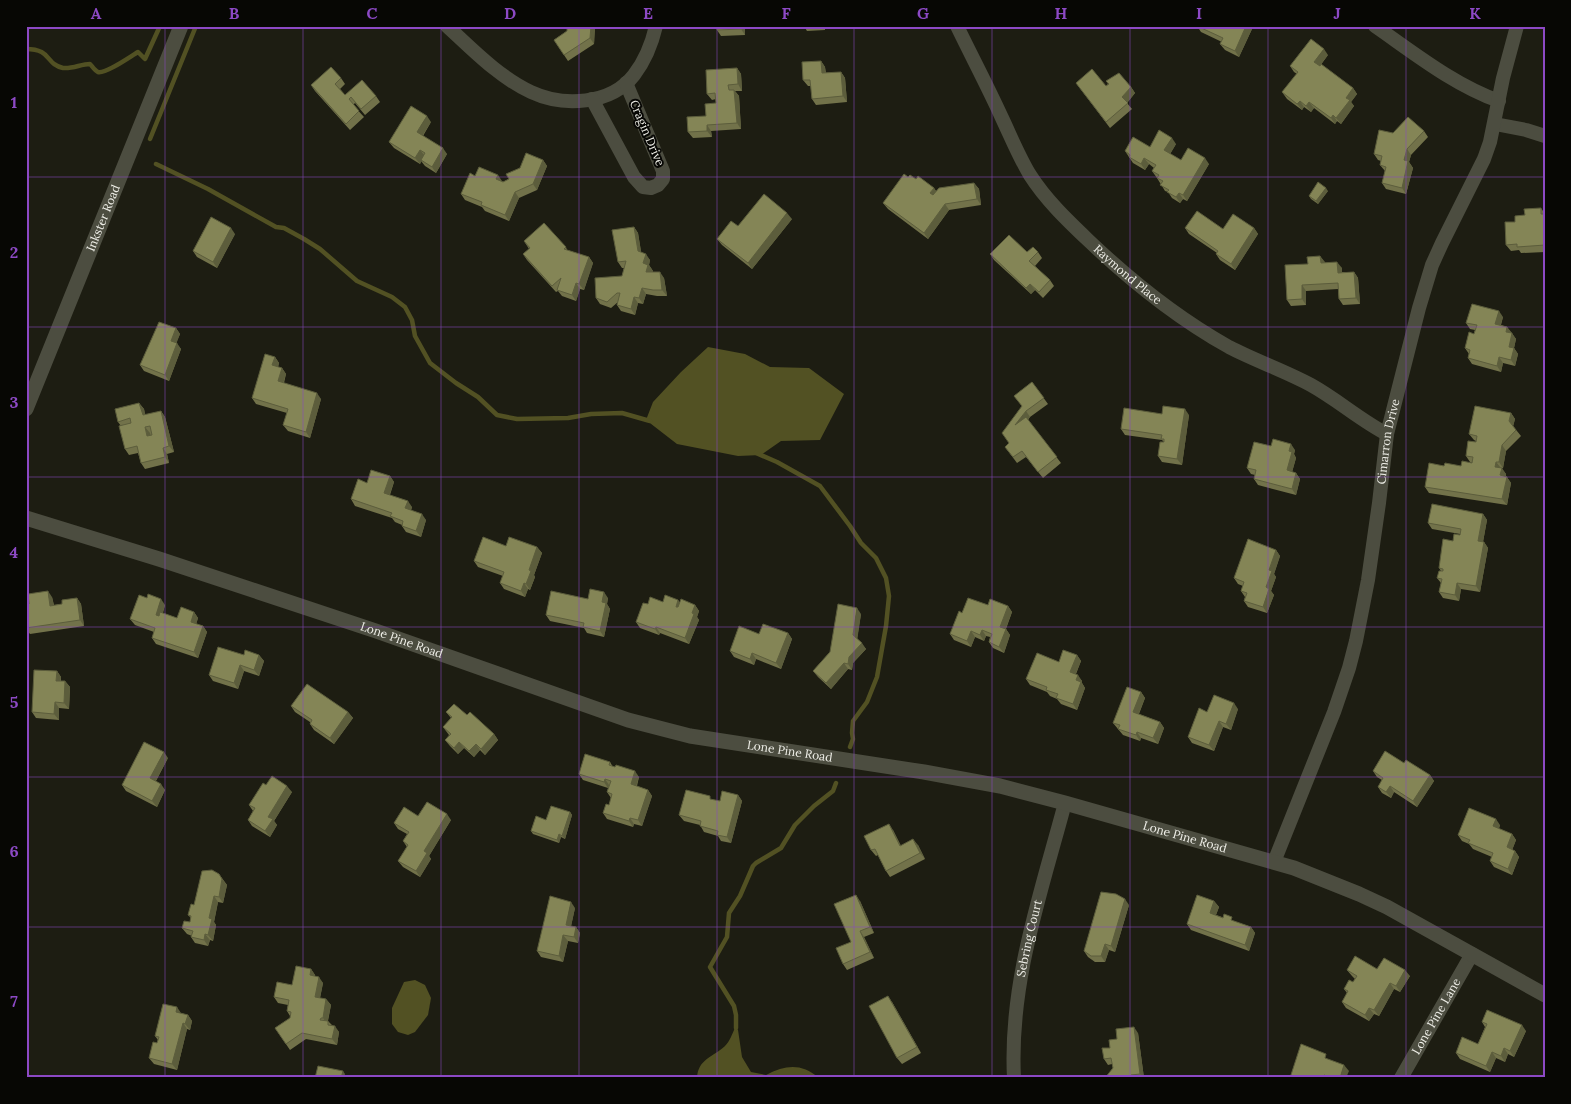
<svg xmlns="http://www.w3.org/2000/svg" width="1571" height="1104" font-family="Lora,serif">
<rect width="100%" height="100%" fill="#1d1d12"/>
<g fill="#525123">
<path d="M708,347l37,7 25,13 39,1 35,26 -24,46 -39,1 -20,14 -23,1 -61,-12 -31,-24 7,-18 28,-30z"/>
<path d="M415,980l10,5 6,13 -3,17 -13,17 -7,3 -10,-3 -6,-8v-16l12,-26z"/>
<path d="M735,1028l3,2 4,27 9,15 15,3c20,-10 35,-12 53,3h-122c1,-19 16,-21 28,-32 5,-5 7,-12 10,-18z"/>
</g>
<g fill="none" stroke-linecap="round" stroke-linejoin="round">
<g stroke="#525123" stroke-width="4.5">
<path d="M26,49c26,0 19,15 37,19 10,1 18,-4 27,-4 2,2 5,7 8,8 8,2 33,-16 40,-20l7,7 15,-33"/>
<path d="M150,139l46,-113"/>
<path d="M156,164l52,25 68,38 8,1 20,11 16,10 37,32 35,16 13,10 7,13 3,16 15,27 26,20 22,14 19,18 20,4 51,-1 23,-4 31,-1 28,8"/>
<path d="M756,453l21,9 43,24 30,40 11,17 15,15 10,20 3,18 -3,30 -9,51 -10,25 -14,19 -1,12 1,6 -3,8"/>
<path d="M736,1028v-13l-2,-9 -24,-39 17,-30 2,-24 11,-17 13,-30 3,-3 25,-15 14,-23 19,-19 19,-15 3,-8"/>
</g>
<g stroke="#4c4d40" stroke-width="14">
<path d="M447,26c26,24 52,51 84,66 32,15 80,13 103,-17 10,-13 18,-32 22,-49"/>
<path id="s1" d="M957,26c15,31 31,61 45,92 9,19 17,39 28,57 16,25 37,45 58,65 43,41 89,78 141,107 27,14 56,24 82,38 27,15 49,35 76,49"/>
<path d="M1375,26c39,27 79,59 124,75"/>
<path d="M592,99l42,78 9,10 8,1 7,-3 5,-6v-8l-37,-88"/>
<path d="M1495,124l31,6 19,6"/>
<path id="s2" d="M1274,862l60,-150 15,-44 7,-27 12,-61 11,-77 8,-69 32,-126 13,-43 10,-22 42,-84 6,-17 13,-64 14,-52"/>
<path id="s3" d="M1014,1078c-5,-95 27,-185 51,-275"/>
<path id="s4" d="M1401,1078l71,-124"/>
</g>
<g stroke="#4c4d40" stroke-width="15">
<path id="s5" d="M26,409l155,-383"/>
<path id="s6" d="M26,518l133,41 217,72 252,89 62,16 234,36 76,14 65,17 229,65 65,26 28,13 158,88"/>
</g>
</g>
<g fill="#72724a">
<path d="M595,26l-1,18 -26,17 -14,-21 13,-9z"/>
<path d="M717,26h28v9l-24,1 -4,-6z"/>
<path d="M804,26h21v4l-18,1z"/>
<path d="M1197,26h53l2,3 -13,28 -14,-7 -5,-6 2,-2 -21,-10z"/>
<path d="M1328,55l-8,11 33,22 4,6 -6,8 3,4 -13,18 -4,-3 -2,3 -21,-16 -3,4 -7,-5 -2,3 -15,-11 -5,-7 15,-18 -3,-2 -4,-6z"/>
<path d="M821,61l4,6 1,6 15,-1 4,6 2,24 -31,3 -4,-6 -1,-13h-3l-5,-6z"/>
<path d="M737,68l4,6 1,17h-7l4,5 2,33 -30,2 1,6 -19,1 -5,-6 18,-16 10,-13v-4l-4,1 -5,-6z"/>
<path d="M341,78l4,6 -5,5 5,6 31,1 4,6 -15,13 -10,-12 -2,2 11,12 -14,13 -35,-39 -4,-6z"/>
<path d="M1106,81l25,6 4,6 -8,10 5,6 -22,19 -34,-45 30,3 2,-2z"/>
<path d="M431,122l-8,14 24,18 -11,19 -11,-7 -4,-5 -1,3 -26,-16 -5,-6z"/>
<path d="M1424,131l4,6 -17,18 -2,7 4,6 -7,26 -20,-5 -4,-6 3,-12 -5,-6 1,-4 -3,-1 -4,-6 19,-21z"/>
<path d="M1176,144l-6,10 11,6 28,4 -22,37 -4,-2 -3,4 -8,-5 -4,-6 -3,-1 -8,-13 -5,-7 2,-3 -5,-4 -4,6 -12,-7 -8,-12 25,-4z"/>
<path d="M543,160l4,6 -10,24 -18,8 -10,23 -24,-10 -3,-4 -17,-7 -4,-6 14,-18 27,5 1,1z"/>
<path d="M908,177l8,2 18,9 2,3 38,-8 5,6 2,16 -32,5 -21,29 -40,-30 -5,-6z"/>
<path d="M1328,191l-10,13 -7,-5 -2,-3z"/>
<path d="M1541,208l4,6v38l-24,1 -2,-3 -8,1 -5,-6 9,-23 10,-7z"/>
<path d="M792,219l-40,50 -30,-24 -5,-6 21,-13z"/>
<path d="M634,227l4,6 3,19 9,8 -1,5 4,6 -1,1 12,6 3,18h-10l-11,-2 -3,10 -5,-1 -3,12 -14,-4 -4,-6 1,-3 -7,6 -11,-4 -4,-6 26,-22 2,-8h-2l-4,-6z"/>
<path d="M1185,228l38,1 31,-1 4,6 -23,36 -15,-10 -4,-6 1,-1 -28,-19z"/>
<path d="M235,234l-18,34 -20,-11 -4,-6z"/>
<path d="M524,241l42,6 1,3 22,7 4,6 -9,27 -4,-1 -4,12 -14,-5 -4,-5 -2,1 -29,-32 -4,-6 6,-5z"/>
<path d="M1038,252l4,6 -7,8 15,14 4,6 -11,12 -8,-8 -4,4 -37,-34 -4,-6z"/>
<path d="M1320,256l5,7 17,5v4h12l4,6 2,26 -17,1 -4,-6 -1,-10 -32,2v14l-15,1 -4,-6 21,-36z"/>
<path d="M1503,317l-2,8 6,2 9,12 -2,9 4,6 -3,12 -12,-3 -2,9 -29,-8 -4,-6 1,-4 -4,-6 9,-14 1,-4 -5,-1 -4,-6z"/>
<path d="M176,328l4,6 -4,9 5,6 -12,32 -25,-10 -4,-6z"/>
<path d="M275,357l4,6 -1,4 4,1 4,6 -2,9 37,16 -11,39 -22,-7 -5,-6 4,-12 -31,-9 -4,-6z"/>
<path d="M1032,382l16,22 -18,13 -2,3 33,43 -18,15 -17,-21 -9,6 -12,-16 4,-4 13,-37 -8,-10z"/>
<path d="M139,403l5,6 1,6 16,-4 4,6 9,35 -7,2 2,9 -24,6 -4,-6 -3,-10 -9,2 -4,-6 -4,-23 -3,-4z"/>
<path d="M1511,413l4,6 -2,7 8,10 -15,15 -3,17h-2l5,6v2l5,7 -4,22 -78,-12 -4,-6 19,-21h17l11,-3 -2,-1 -4,-6 10,-15 -2,-1 -5,-6z"/>
<path d="M1162,414l27,1 -7,50 -20,-3 -4,-6 6,-14 -2,-2 -37,-5 -4,-6z"/>
<path d="M1271,446l24,4 -1,4 2,4 -4,14 4,1 4,6 -4,16 -38,-10 -4,-6 1,-4 -4,-1 -4,-6z"/>
<path d="M390,476l4,6 -4,13 22,12 -1,3 15,10 -5,17 -15,-5 -4,-6v-1l-7,-3 -3,-4 -37,-12 -4,-7 16,-16z"/>
<path d="M1483,514l4,6 -4,22h1l4,6 -8,44 -19,-3 -2,12 -16,-3 -4,-6 2,-9 -4,-5 4,-7 -2,-3 14,-27 7,-6v-1l-28,-5 -4,-6z"/>
<path d="M506,546l31,1 5,6 -8,22 1,2 -5,13 -2,-1 -3,8 -21,-8 -4,-6 3,-7 -25,-9 -4,-6z"/>
<path d="M1276,550l4,6 -6,18 2,3 -5,14 3,4 -7,18 -19,-6 -4,-6 1,-4 -4,-6 2,-5 -5,-2 -4,-6z"/>
<path d="M52,597l2,8 8,-1 15,-6 4,6 3,22 -54,8 -4,-5v-24z"/>
<path d="M608,598l-1,6 3,5 -6,28 -17,-4 -3,-5 -34,-7 -4,-6 42,-16z"/>
<path d="M678,600l2,3 15,2 4,6 -2,6 2,3 -10,24 -29,-11 -1,2 -19,-7 -4,-6 12,-18z"/>
<path d="M165,605l-2,8 14,5 17,-6 4,6 -2,6 7,2 4,6 -9,26 -42,-14 -4,-6 2,-6 -19,-7 -5,-6z"/>
<path d="M988,605l20,1 4,6 -6,17 4,6 -6,18 -11,-5 -4,-6 1,-5 -4,-1 -2,5 -9,-4 -4,10 -17,-7 -4,-6 12,-21z"/>
<path d="M861,614l-4,25 9,10 -13,14 -1,7 -4,-1 -17,20 -13,-12 -5,-6 17,-19z"/>
<path d="M788,633l4,6 -11,30 -25,-10 -2,6 -20,-8 -4,-6 29,-17z"/>
<path d="M244,655h15l5,6 -5,15 -15,-5 -6,18 -25,-8 -4,-6z"/>
<path d="M1077,655l4,6 -5,13 6,7v2l3,5 -8,22 -16,-6 -4,-5 -7,-3 -3,-4 -17,-7 -4,-6 33,-17z"/>
<path d="M57,671l4,6v4h4l5,6 -1,22 -10,-1v12l-23,-2 -4,-6z"/>
<path d="M1141,692l4,6 -6,16 21,8 4,6 -6,16 -17,-6 -1,3 -17,-6 -10,-12z"/>
<path d="M291,706l57,6 5,6 -19,26 -20,-14 -4,-6v-2l-15,-10z"/>
<path d="M1238,709l-7,21 -8,-3 -9,24 -22,-8 -4,-6 19,-25z"/>
<path d="M446,712l21,3 27,19 4,6 -13,15 -5,-5 -6,7 -10,-9 -6,6 -8,-8 -5,-6 4,-5 -6,-8 8,-9z"/>
<path d="M168,758l-12,23 9,9 -8,17 -31,-16 -4,-6z"/>
<path d="M610,762l3,5 26,10 -2,9 11,4 4,6 -10,30 -8,-2 -1,3 -26,-8 -4,-6 6,-8 2,-7 -4,-6 2,-7 -1,3 -25,-8 -4,-6z"/>
<path d="M1404,763l26,12 4,6 -17,26 -23,-15 -3,6 -9,-5 -4,-6 4,-7 -5,-3 -4,-6z"/>
<path d="M266,785l26,7 -18,29 3,4 -7,12 -18,-11 -4,-6 5,-9 -4,-6z"/>
<path d="M738,795l4,6 -11,42 -10,-2 -3,-5 -14,-4 -4,-7 -16,-4 -5,-6 34,-15 7,1z"/>
<path d="M570,812l2,3 -7,24 -4,-2 -2,6 -26,-9 -2,-3 15,-11z"/>
<path d="M418,816l33,4 -22,36 2,3 -11,18 -17,-10 -5,-6 9,-14 -4,-6 4,-7 -9,-5 -4,-6z"/>
<path d="M1500,825l-1,4 13,5 4,6 -4,10 3,1 4,6 -7,18 -18,-8 -4,-6 2,-4 -19,-8 -4,-5 -7,-3 -4,-6z"/>
<path d="M893,830l8,16 17,-1 7,14 -35,18 -4,-6 -8,-16 -2,1 -5,-6z"/>
<path d="M219,874l8,11 -4,18 -5,-1 -4,20 2,3 -3,16 -3,-1 -2,6 -13,-3 -4,-6 1,-1 -5,-2 -5,-6 8,-6 1,-4 -3,-3 6,-10z"/>
<path d="M860,901l14,32 -10,4 10,21 -27,12 -4,-6 8,-22z"/>
<path d="M1214,901l5,6 -3,8 35,12 4,6 -6,18 -58,-21 -4,-6z"/>
<path d="M1129,905l-14,47 -6,-2 -4,12h-10l-7,-5 -4,-6z"/>
<path d="M575,908l-4,18 5,1 4,6 -2,10 -10,-2 -5,21 -22,-5 -4,-6z"/>
<path d="M311,969l4,6v1l8,7 -3,15 6,1 5,6 -3,16 11,11 -2,13 -31,-6 -16,11 -15,-22 15,-10v-2l-3,-5 1,-6 -10,-2 -4,-6 18,-12z"/>
<path d="M1377,969l33,7 -10,16 -6,-3 -15,27 -5,-2 -5,7 -23,-13 -4,-6 5,-9 -3,-4 9,-7 2,-3 -3,-3 -5,-6z"/>
<path d="M892,1002l29,51 -19,11 -5,-6z"/>
<path d="M181,1013l7,2 4,6 -2,9 -3,-1 -10,41 -23,-6 -5,-6 8,-15 1,-3 -3,-4z"/>
<path d="M1482,1022l44,9 -12,26 -6,-3 -3,8 -9,-4 -6,14 -30,-13 -4,-6 22,-9 7,-17z"/>
<path d="M1138,1033l6,45h-39l8,-10 -1,-4 -4,1 -4,-6 6,-11 7,-9z"/>
</g>
<g fill="#5c5d3c">
<path d="M591,26h4l-1,18 -4,-6z"/>
<path d="M741,26h4v9l-4,-6z"/>
<path d="M1246,26h4l2,3 -13,28 -4,-6z"/>
<path d="M1324,49l4,6 -10,13 -4,-6z"/>
<path d="M821,61l4,6 1,12 -4,-6z"/>
<path d="M737,68l4,6 1,17 -4,-7z"/>
<path d="M841,72l4,6 2,24 -4,-6z"/>
<path d="M1131,87l4,6 -8,10 -5,-6z"/>
<path d="M1353,88l4,6 -6,8 3,4 -13,18 -5,-6 10,-20z"/>
<path d="M734,90l5,6 2,33 -4,-6z"/>
<path d="M1300,101l4,6 -2,3 -5,-6z"/>
<path d="M1309,102l5,6 -3,4 -5,-6z"/>
<path d="M1333,115l4,6 -2,3 -4,-6z"/>
<path d="M427,116l4,6 -10,16 -4,-6z"/>
<path d="M707,125l4,6 1,6 -5,-6z"/>
<path d="M1172,138l4,6 -7,12 -5,-6z"/>
<path d="M443,148l4,6 -11,19 -4,-6z"/>
<path d="M1407,149l4,6 -2,7 4,6 -7,26 -4,-6 2,-28z"/>
<path d="M420,150l5,6 -5,8 -5,-6z"/>
<path d="M1144,158l5,6 -4,6 -4,-6z"/>
<path d="M1205,158l4,6 -22,37 -4,-6z"/>
<path d="M543,160l4,6 -10,24 -4,-6z"/>
<path d="M498,175l4,6 -2,4 -4,-6z"/>
<path d="M974,183l5,6 2,16 -4,-6z"/>
<path d="M934,188l4,6 -4,5 -4,-6z"/>
<path d="M1326,188l2,3 -10,13 -2,-3z"/>
<path d="M515,192l4,6 -10,23 -4,-6z"/>
<path d="M1179,193l4,6 -3,4 -4,-6z"/>
<path d="M945,204l4,6 -21,29 -4,-6z"/>
<path d="M787,213l5,6 -40,50 -4,-6z"/>
<path d="M634,227l4,6 4,24 -4,-6z"/>
<path d="M231,228l4,6 -18,34 -4,-6z"/>
<path d="M1254,228l4,6 -23,36 -4,-6z"/>
<path d="M646,254l4,6 -1,5 4,6 -2,7 -5,-6 -3,-9z"/>
<path d="M1320,256l5,6v7l-4,-6z"/>
<path d="M589,257l4,6 -9,27 -5,-6z"/>
<path d="M1337,262l5,6v11l-4,-6z"/>
<path d="M660,272l4,6 3,18 -5,-6z"/>
<path d="M1354,272l4,6 2,26 -4,-6z"/>
<path d="M576,283l4,6 -4,12 -4,-6z"/>
<path d="M1030,284l5,6 -4,4 -5,-6z"/>
<path d="M1302,285l4,6v14l-4,-6z"/>
<path d="M642,288l4,6 -3,10 -4,-6z"/>
<path d="M634,297l4,6 -3,12 -4,-6z"/>
<path d="M1499,311l4,6 -4,13 -4,-6z"/>
<path d="M1507,327l5,6 -6,-1z"/>
<path d="M176,328l4,6 -5,13 -4,-6z"/>
<path d="M1512,333l4,6 -2,9 4,6 -3,12 -4,-6 -2,-13z"/>
<path d="M177,343l4,6 -12,32 -4,-6z"/>
<path d="M275,357l4,6 -2,8 -5,-6z"/>
<path d="M1499,357l4,6 -2,9 -4,-6z"/>
<path d="M282,368l4,6 -4,13 -4,-6z"/>
<path d="M317,393l4,6 -11,39 -4,-6z"/>
<path d="M139,403l5,6 3,12 -4,-6z"/>
<path d="M1185,409l4,6 -7,50 -5,-6z"/>
<path d="M161,411l4,6 9,35 -5,-6z"/>
<path d="M1026,411l4,6 -11,14 -4,-6z"/>
<path d="M1511,413l4,6 -2,8 -4,-6z"/>
<path d="M145,427l5,6 2,9 -5,-6z"/>
<path d="M1291,444l4,6 -1,4 2,4 -5,18 -4,-6 2,-19z"/>
<path d="M1502,445l4,6 -3,17 -4,-6z"/>
<path d="M163,448l4,6 2,9 -4,-6z"/>
<path d="M1496,462l5,6 -6,-1z"/>
<path d="M1502,468l4,6 -1,7 -5,-6z"/>
<path d="M1296,473l4,6 -4,16 -4,-6z"/>
<path d="M390,476l4,6 -6,17 -4,-6z"/>
<path d="M1507,477l4,6 -4,22 -5,-6z"/>
<path d="M408,501l4,6 -2,7 -5,-6z"/>
<path d="M422,514l4,6 -5,17 -5,-6z"/>
<path d="M1483,514l4,6 -5,27 -4,-6z"/>
<path d="M1484,542l4,6 -8,44 -4,-6z"/>
<path d="M537,547l5,6 -8,22 1,2 -5,13 -4,-6 3,-14z"/>
<path d="M1276,550l4,6 -6,18 2,3 -5,14 3,4 -7,18 -4,-6 6,-37z"/>
<path d="M524,583l4,6 -3,8 -4,-6z"/>
<path d="M1457,583l4,6 -2,12 -4,-6z"/>
<path d="M48,591l4,6 3,15 -5,-6z"/>
<path d="M604,592l4,6 -1,6 3,5 -6,28 -4,-6 2,-29z"/>
<path d="M77,598l4,6 3,22 -4,-6z"/>
<path d="M161,599l4,6 -5,16 -4,-6z"/>
<path d="M678,600l4,6 -2,7 -4,-6z"/>
<path d="M695,605l4,6 -2,6 2,3 -10,24 -4,-6 7,-25z"/>
<path d="M1008,606l4,6 -8,21 -4,-6z"/>
<path d="M857,608l4,6 -4,27 -4,-6z"/>
<path d="M194,612l4,6 -3,10 -4,-6z"/>
<path d="M203,626l4,6 -9,26 -4,-6z"/>
<path d="M656,627l4,6 -1,2 -4,-6z"/>
<path d="M1006,629l4,6 -6,18 -5,-6z"/>
<path d="M982,630l4,6 -2,5 -4,-6z"/>
<path d="M971,631l4,6 -4,10 -4,-6z"/>
<path d="M788,633l4,6 -11,30 -5,-6z"/>
<path d="M862,643l4,6 -13,14 -1,7 -4,-6 1,-7z"/>
<path d="M752,653l4,6 -2,6 -4,-6z"/>
<path d="M259,655l5,6 -5,15 -5,-6z"/>
<path d="M1077,655l4,6 -7,17 -4,-6z"/>
<path d="M844,663l4,6 -17,20 -5,-6z"/>
<path d="M240,665l4,6 -6,18 -4,-6z"/>
<path d="M57,671l4,6 -1,10 -4,-6z"/>
<path d="M1078,675l4,6v2l3,5 -8,22 -4,-6 3,-24z"/>
<path d="M65,681l5,6 -1,22 -5,-6z"/>
<path d="M1141,692l4,6 -8,20 -4,-6z"/>
<path d="M55,702l4,6v12l-5,-6z"/>
<path d="M1234,703l4,6 -7,21 -5,-6z"/>
<path d="M348,712l5,6 -19,26 -4,-6z"/>
<path d="M1219,721l4,6 -9,24 -5,-6z"/>
<path d="M1160,722l4,6 -6,16 -5,-6z"/>
<path d="M1137,732l4,6 -1,3 -4,-6z"/>
<path d="M494,734l4,6 -13,15 -4,-6z"/>
<path d="M459,742l5,6 -6,6 -4,-6z"/>
<path d="M476,744l4,6 -6,7 -5,-6z"/>
<path d="M164,752l4,6 -14,26 -4,-6z"/>
<path d="M635,771l4,6 -4,13 -4,-6z"/>
<path d="M1430,775l4,6 -17,26 -4,-6z"/>
<path d="M605,779l4,6 -1,3 -4,-6z"/>
<path d="M161,784l4,6 -8,17 -5,-6z"/>
<path d="M287,786l5,6 -18,29 3,4 -7,12 -5,-6 3,-14z"/>
<path d="M1390,786l4,6 -3,6 -5,-6z"/>
<path d="M648,790l4,6 -10,30 -4,-6z"/>
<path d="M738,795l4,6 -11,42 -4,-6z"/>
<path d="M570,812l2,3 -7,24 -3,-3z"/>
<path d="M447,814l4,6 -22,36 2,3 -11,18 -4,-6 8,-20z"/>
<path d="M630,818l4,6 -1,3 -4,-6z"/>
<path d="M1496,819l4,6 -3,7 -4,-6z"/>
<path d="M889,824l4,6 11,22 -4,-6z"/>
<path d="M559,834l2,3 -2,6 -2,-3z"/>
<path d="M1512,834l4,6 -5,13 -4,-6z"/>
<path d="M913,839l5,6 7,14 -5,-6z"/>
<path d="M1515,851l4,6 -7,18 -4,-6z"/>
<path d="M222,879l5,6 -4,18 -4,-6z"/>
<path d="M856,895l4,6 14,32 -4,-6z"/>
<path d="M214,896l4,6 -4,20 2,3 -3,16 -5,-6 1,-17z"/>
<path d="M1125,899l4,6 -14,47 -4,-6z"/>
<path d="M1214,901l5,6 -5,13 -4,-7z"/>
<path d="M571,902l4,6 -5,23 -4,-6z"/>
<path d="M576,927l4,6 -2,10 -4,-6z"/>
<path d="M1251,927l4,6 -6,18 -4,-6z"/>
<path d="M860,931l4,6 10,21 -4,-6z"/>
<path d="M205,934l5,6 -2,6 -4,-6z"/>
<path d="M563,935l5,6 -5,21 -4,-6z"/>
<path d="M1105,944l4,6 -4,12 -4,-6z"/>
<path d="M311,969l4,6 -1,6 -4,-6z"/>
<path d="M1405,970l5,6 -10,16 -4,-6z"/>
<path d="M319,977l4,6 -4,20 -4,-6z"/>
<path d="M1390,983l4,6 -15,27 -5,-6z"/>
<path d="M888,996l4,6 29,51 -4,-6z"/>
<path d="M326,999l5,6 -4,19 -4,-6z"/>
<path d="M177,1007l4,6 -5,-1z"/>
<path d="M1369,1008l5,6 -5,7 -4,-6z"/>
<path d="M188,1015l4,6 -2,9 -5,-6z"/>
<path d="M183,1023l4,6 -10,41 -5,-6z"/>
<path d="M1522,1025l4,6 -12,26 -4,-6z"/>
<path d="M335,1026l4,6 -2,13 -5,-6z"/>
<path d="M1134,1027l4,6 6,45h-2l-2,-4z"/>
<path d="M1504,1048l4,6 -3,8 -4,-6z"/>
<path d="M1492,1052l4,6 -6,14 -4,-6z"/>
<path d="M1344,1065l5,6 -3,7h-6z"/>
<path d="M343,1071l2,3 -1,4h-3z"/>
</g>
<g fill="#848556" stroke="#5c5d3c" fill-rule="evenodd">
<path d="M567,26h24l-1,12 -26,17 -10,-15 13,-9z"/>
<path d="M717,26h24v3l-24,1z"/>
<path d="M1197,26h49l-11,25 -15,-7 3,-6z"/>
<path d="M1311,39l13,10 -10,13 6,4 1,-2 32,24 -7,10 4,2 -14,18 -3,-3 -2,3 -22,-16 -3,4 -6,-5 -3,3 -15,-12 16,-20 -8,-6z"/>
<path d="M821,61l1,12 19,-1 2,24 -31,3 -2,-19h-7l-1,-18z"/>
<path d="M331,67l10,11 -6,6 10,11 17,-15 14,16 -15,13 -10,-12 -2,2 10,12 -13,13 -35,-39z"/>
<path d="M737,68l1,16 -10,1 1,5h5l3,33 -30,2v6l-19,1 -1,-15 19,-1 -1,-12 11,-1 -1,-10 -8,1 -1,-24z"/>
<path d="M1092,69l14,17 3,-2 -3,-3 13,-8 12,14 -9,10 6,6 -22,19 -30,-39z"/>
<path d="M411,106l16,10 -10,16 26,16 -11,19 -11,-7 4,-7 -5,-3 -5,8 -26,-16z"/>
<path d="M1408,117l16,14 -17,18 -3,11 4,1 -6,27 -20,-5 4,-16 -6,-2 2,-9 -8,-2 5,-24 14,3z"/>
<path d="M1159,130l13,8 -8,12 17,10 7,-12 17,10 -22,37 -4,-2 -3,4 -9,-5 2,-2 -9,-5 3,-4 -6,-3 2,-3 -7,-4 4,-6 -12,-7 -3,6 -12,-7 1,-2 -5,-4 8,-14 17,10z"/>
<path d="M526,153l17,7 -10,24 -18,8 -10,23 -24,-10 1,-3 -21,-8 9,-21 5,3 4,-9 19,8 -2,4 7,3 6,-3 -3,-5 14,-6z"/>
<path d="M904,174l4,3 2,-2 6,4 2,-3 16,12 -4,5 3,2 6,-7 35,-5 3,16 -32,5 -21,29 -41,-30z"/>
<path d="M1318,182l8,6 -10,13 -7,-5z"/>
<path d="M764,194l23,19 -39,50 -31,-24 14,-18 7,5z"/>
<path d="M1541,208v6h4v31l-28,2v-3l-11,1 -1,-23h10v-6l10,-1 -1,-6z"/>
<path d="M1197,211l26,18 10,-15 21,14 -23,36 -15,-10 2,-3 -33,-23z"/>
<path d="M211,217l20,11 -18,34 -20,-11z"/>
<path d="M544,223l22,24 -2,2 25,8 -10,27 -3,-1 -4,12 -15,-5 4,-12 -9,8 -29,-32 7,-6 -6,-7z"/>
<path d="M634,227l4,24 8,3 -3,9 5,2 -2,7h14l2,18h-9l-11,-2 -3,10 -5,-1 -3,12 -14,-4 3,-12h-3l-10,9 -11,-4 -1,-20 27,-2 4,-15 -8,1 -6,-32z"/>
<path d="M1009,235l18,17 6,-5 5,5 -9,9 21,19 -11,12 -9,-8 -4,4 -36,-34z"/>
<path d="M1320,256l1,7 16,-1 1,11 16,-1 2,26 -17,1 -1,-16 -36,2v14l-15,1 -2,-35 23,-1 -1,-7z"/>
<path d="M1472,304l27,7 -4,13 12,3 -1,5 6,1 -3,14 5,1 -3,12 -12,-3 -2,9 -29,-8 2,-8 -5,-2 4,-16 5,2 3,-9 -11,-2z"/>
<path d="M159,322l17,6 -5,13 6,2 -12,32 -25,-10z"/>
<path d="M265,354l10,3 -3,8 10,3 -4,13 39,12 -11,39 -23,-7 5,-16 -36,-11z"/>
<path d="M1032,382l12,16 -18,13 -11,14 11,-8 31,40 -19,15 -16,-21 -9,6 -8,-10 4,-4 -7,-10 20,-27 -8,-10z"/>
<path d="M139,403l4,12 18,-4 8,35 -6,2 2,9 -24,6 -4,-17 -12,3 -6,-23 12,-3 -1,-5 -12,4 -3,-13zM150,426l2,9 -5,1 -2,-9z"/>
<path d="M1163,406l22,3 -8,50 -19,-3 2,-14h4v-3h-3l1,-4 -41,-6 3,-21 38,6z"/>
<path d="M1475,406l36,7 -2,8 7,9 -14,15 -3,17h-3l-1,5 7,1 -2,7 7,2 -5,22 -77,-12 4,-24 15,3 1,-3 16,3 1,-5 10,2 1,-6 -7,-1 2,-15 8,1 1,-6 -8,-2z"/>
<path d="M1273,439l18,5 -2,7 3,1 -5,18 9,3 -4,16 -38,-10 2,-9 -9,-2 7,-26 17,4z"/>
<path d="M371,470l19,6 -6,17 24,8 -3,7 17,6 -6,17 -14,-5 1,-5 -13,-5 2,-3 -41,-14 7,-20 9,4z"/>
<path d="M1432,504l51,10 -5,27 6,1 -8,44 -19,-3 -2,12 -16,-3 3,-13 -5,-1 2,-7h4v-2l-4,-1 4,-29 10,2 1,-7 6,1 1,-6 -33,-6z"/>
<path d="M483,537l23,9 3,-9 28,10 -8,23 2,1 -5,13 -2,-1 -3,8 -21,-8 4,-11 -30,-11z"/>
<path d="M1248,539l28,11 -7,20 3,1 -6,16 3,2 -6,18 -19,-6 3,-8 -6,-2 3,-9 -10,-4z"/>
<path d="M590,589l14,3 -2,10 4,1 -6,28 -17,-4 1,-4 -38,-8 5,-24 37,8z"/>
<path d="M48,591l2,15 12,-2v-4l15,-2 3,22 -54,8v-23l3,-1 -1,-10z"/>
<path d="M148,594l13,5 -5,16 3,1 1,-4 17,6 4,-11 13,5 -3,10 12,4 -9,26 -42,-14 3,-10 -25,-9 9,-24 8,3z"/>
<path d="M665,595l13,5 -2,7h2l3,-8 14,6 -3,8 2,1 -9,24 -29,-11 -1,2 -19,-7 7,-19 5,1 2,-7 13,5z"/>
<path d="M968,598l20,7 2,-6 18,7 -8,21 6,2 -7,18 -10,-5 3,-8 -10,-4 -2,5 -9,-4 -4,10 -17,-7 9,-23 3,2z"/>
<path d="M838,604l19,4 -4,27 9,8 -13,14 -1,7 -4,-1 -18,20 -13,-12 17,-19z"/>
<path d="M763,624l25,9 -12,30 -24,-10 -2,6 -20,-8 9,-25 20,8z"/>
<path d="M218,647l26,8 1,-5 14,5 -5,15 -14,-5 -6,18 -25,-8z"/>
<path d="M1063,650l14,5 -7,17 8,3 -2,5 5,2 -8,22 -17,-6 2,-4 -12,-4 1,-3 -21,-8 11,-26 22,9z"/>
<path d="M34,670l23,1 -1,10h9l-1,22 -9,-1 -1,12 -22,-2z"/>
<path d="M307,684l41,28 -18,26 -20,-14 2,-4 -21,-14z"/>
<path d="M1127,687l14,5 -8,20 27,10 -7,16 -16,-6 -1,3 -18,-6 2,-4 -7,-2z"/>
<path d="M1214,695l20,8 -8,21 -7,-3 -10,24 -21,-8 11,-29 8,4z"/>
<path d="M454,704l13,11 3,-3 24,22 -13,15 -5,-5 -7,7 -10,-9 -5,6 -9,-8 6,-6 -8,-7 9,-10 -6,-5z"/>
<path d="M144,742l20,10 -14,26 11,6 -9,17 -30,-16z"/>
<path d="M1385,751l19,12 2,-3 24,15 -17,26 -23,-15 -4,6 -8,-5 5,-9 -10,-7z"/>
<path d="M585,754l25,8 -1,3 6,2 1,-2 19,6 -4,13 17,6 -10,30 -8,-2 -1,3 -26,-8 3,-9 3,1 3,-11 -5,-2 4,-11 -6,-2 -1,3 -25,-8z"/>
<path d="M272,776l15,10 -19,31 5,2 -8,12 -17,-11 7,-12 -6,-3 14,-22 3,2z"/>
<path d="M686,790l24,6v3l10,2 2,-10 16,4 -11,42 -10,-2 1,-4 -18,-5 1,-5 -22,-6z"/>
<path d="M427,802l20,12 -23,37 3,2 -11,18 -18,-10 10,-16 -5,-4 6,-9 -15,-9 10,-16 14,9z"/>
<path d="M551,806l19,6 -8,24 -3,-2 -2,6 -26,-9 5,-15 10,4z"/>
<path d="M1469,808l27,11 -3,7 19,8 -5,13 8,4 -7,18 -18,-8 3,-8 -25,-10 2,-3 -12,-5z"/>
<path d="M889,824l11,22 13,-7 7,14 -34,18 -11,-22 -4,1 -7,-14z"/>
<path d="M212,870l7,4 3,5 -3,18 -5,-1 -5,22 3,1 -4,16 -3,-1 -1,6 -13,-3 2,-6 -11,-3 2,-7 6,1 1,-6 -3,-1 3,-11 3,1 8,-34z"/>
<path d="M1101,892l15,2 9,5 -14,47 -6,-2 -4,12h-10l-7,-5z"/>
<path d="M856,895l14,32 -10,4 10,21 -27,12 -7,-16 15,-6 -17,-38z"/>
<path d="M1197,895l17,6 -4,12 13,5 1,-4 8,3 -1,3 20,7 -6,18 -58,-21z"/>
<path d="M550,896l21,6 -5,23 10,2 -2,10 -11,-2 -4,21 -22,-5z"/>
<path d="M1355,956l22,13 7,-11 21,12 -9,16 -6,-3 -16,27 -5,-2 -4,7 -23,-13 6,-11 -4,-2 5,-9 4,2 4,-6 -10,-6z"/>
<path d="M296,966l15,3 -1,6 9,2 -4,20 11,2 -3,19h-2l-1,2 8,1v4l7,1 -3,13 -30,-6 -16,11 -11,-16 15,-10 1,-6 -4,-1 2,-11 -15,-3 3,-15 15,3z"/>
<path d="M888,996l29,51 -20,11 -28,-52z"/>
<path d="M163,1004l14,3 -1,5 12,3 -3,9 -2,-1 -11,41 -23,-6 4,-16 4,1 2,-6 -4,-1z"/>
<path d="M1487,1010l35,15 -12,26 -6,-3 -3,8 -9,-4 -6,14 -30,-13 6,-16 16,7 9,-20 -5,-2z"/>
<path d="M1134,1027l6,47 -9,1 -3,3h-23l8,-10 -2,-10 -7,1 -2,-11h8l-1,-8 8,-1 -1,-10z"/>
<path d="M1301,1044l25,10 -1,4 19,7 -4,13h-7l-9,-3 -1,3h-33z"/>
<path d="M318,1066l25,5 -2,7h-26z"/>
</g>
<path fill="none" stroke="#8c49c5" stroke-width="1" stroke-opacity="0.55" d="M165,26v1052M303,26v1052M441,26v1052M579,26v1052M717,26v1052M854,26v1052M992,26v1052M1130,26v1052M1268,26v1052M1406,26v1052M26,177h1519M26,327h1519M26,477h1519M26,627h1519M26,777h1519M26,927h1519"/>
<g text-anchor="middle" stroke-width="4" stroke-linejoin="round" paint-order="stroke">
<g font-size="12" fill="#eeeee7" stroke="#070704">
<text transform="translate(647 133) rotate(67)" y="4">Cragin Drive</text>
<text dy="4" stroke="none"><textPath href="#s5" startOffset="206">Inkster Road</textPath></text>
<text dy="4" stroke="none"><textPath href="#s1" startOffset="306">Raymond Place</textPath></text>
<text dy="4" stroke="none"><textPath href="#s2" startOffset="438">Cimarron Drive</textPath></text>
<text dy="4" stroke="none"><textPath href="#s6" startOffset="395">Lone Pine Road</textPath></text>
<text dy="4" stroke="none"><textPath href="#s6" startOffset="800">Lone Pine Road</textPath></text>
<text dy="4" stroke="none"><textPath href="#s6" startOffset="1205">Lone Pine Road</textPath></text>
<text dy="4" stroke="none"><textPath href="#s3" startOffset="141">Sebring Court</textPath></text>
<text dy="4" stroke="none"><textPath href="#s4" startOffset="71">Lone Pine Lane</textPath></text>
</g>
</g>
<rect width="1571" height="1104" fill="none" stroke="#070704" stroke-width="55"/>
<rect x="28" y="28" width="1516" height="1048" fill="none" stroke="#8c49c5" stroke-width="2"/>
<g font-size="16" text-anchor="middle" font-weight="bold" fill="#8c49c5">
<text x="96" y="19">A</text>
<text x="234" y="19">B</text>
<text x="372" y="19">C</text>
<text x="510" y="19">D</text>
<text x="648" y="19">E</text>
<text x="786" y="19">F</text>
<text x="923" y="19">G</text>
<text x="1061" y="19">H</text>
<text x="1199" y="19">I</text>
<text x="1337" y="19">J</text>
<text x="1475" y="19">K</text>
<text x="14" y="108">1</text>
<text x="14" y="258">2</text>
<text x="14" y="408">3</text>
<text x="14" y="558">4</text>
<text x="14" y="708">5</text>
<text x="14" y="857">6</text>
<text x="14" y="1007">7</text>
</g>
</svg>
